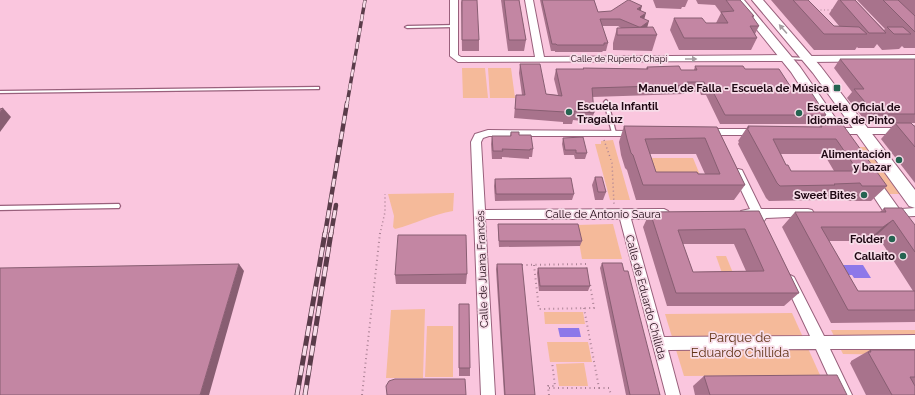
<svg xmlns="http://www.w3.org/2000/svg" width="915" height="395" font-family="Raleway,sans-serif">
<rect width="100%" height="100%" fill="#fac6de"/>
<g fill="#f5ba9a">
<path d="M462,68h23l3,30h-25z"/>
<path d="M488,68h23l4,30h-25z"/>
<path d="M613,140l17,60h-20l-15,-56h6v-3z"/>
<path d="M851,147h17l35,47h-18z"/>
<path d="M647,158h46l9,22h-47z"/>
<path d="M454,193l-1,18c-20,3 -38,13 -58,18l-2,-2 1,-11 -6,-22z"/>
<path d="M613,224l9,35h-40l-6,-34z"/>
<path d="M716,256h10l7,17h-11z"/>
<path d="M425,309l-2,69h-37l5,-68z"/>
<path d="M544,312h39l2,12h-40z"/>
<path d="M792,313l28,62 -136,1 -19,-62z"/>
<path d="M427,326h26v51h-28z"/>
<path d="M831,330h84v25l-72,-1z"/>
<path d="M547,342h41l4,20h-42z"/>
<path d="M584,363l4,23h-29l-3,-22z"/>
</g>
<g fill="#8d78e9">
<path d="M841,265h22l8,13h-17l-2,-3h-5z"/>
<path d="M558,328h21l2,9h-21z"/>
</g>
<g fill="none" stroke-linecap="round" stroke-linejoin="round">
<g stroke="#99607c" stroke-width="2.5">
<g id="lane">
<path d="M454,25h1v2l-48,1 -2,-1 2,-1z"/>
<path d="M784,57l24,1 2,1 -2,1 -22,-1h-2z"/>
<path d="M317,87h2v2l-319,4v-2z"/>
<path d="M606,100l2,2 8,31 -2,2 -2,-2 -8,-31z"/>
<path d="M117,204h2l1,2 -1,2h-2l-117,2v-4z"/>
</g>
</g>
<g stroke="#99607c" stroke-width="2">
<g id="street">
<path d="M450,0h8v55l3,2h74l-10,-57h8l11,57 242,-2 4,3 -4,3 -328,1 -8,-6z"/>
<path d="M915,55v6l-107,1 -4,-3 4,-3z"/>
<path d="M834,128h81v6h-81l-5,-3z"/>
<path d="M706,129h52l5,3 -5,3h-52l-5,-3z"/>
<path d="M488,130l151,1 2,2 -2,2 -3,1h-147l-6,2 -2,4 4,68 179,-1 4,2 2,3 -2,3 -4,2h-33l33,118 146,-1 -26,-55 2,-4 4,-2 4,2 30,59 91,-1v14h-85l22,46h-15l-21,-46 -148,1 12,45h-14l-46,-176h-135l10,176h-14l-10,-253 4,-8z"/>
<path d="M738,169l4,1 19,39h47l4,1 2,3 -2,3 -46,2 -2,3 -4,2 -4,-2 -2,-3 -13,-1 -2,-3 2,-3 9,-2 -17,-36 1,-3z"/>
<path d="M915,208v8l-24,1 -4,-1 -2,-3 2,-3z"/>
</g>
</g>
<g stroke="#99607c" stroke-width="2">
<g id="secondary">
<path d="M733,0h11l56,67 50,72 2,4 -2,4 -5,1 -5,-1 -49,-75z"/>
<path d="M752,0h11l58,67 94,123v18l-6,-2 -96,-133z"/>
<path d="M867,169l5,2 43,60v21l-6,-2 -47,-71 -3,-4 3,-4z"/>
</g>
</g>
<path stroke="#ab8295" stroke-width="1" stroke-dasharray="1 2.5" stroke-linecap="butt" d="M817,10h16"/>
<g stroke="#ab8295" stroke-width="1.5" stroke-dasharray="1 3" stroke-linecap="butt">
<path d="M604,140l8,23 2,41"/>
<path d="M380,234l5,-22v-18"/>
</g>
<g stroke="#ab8295" stroke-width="2" stroke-dasharray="1 3.5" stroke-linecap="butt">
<path d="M522,265l64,-1 1,5"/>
<path d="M534,265l5,44 55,-1 -4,-24"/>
<path d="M549,388h50l-15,-80"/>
<path d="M599,388h10l2,7"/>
<path d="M362,395l18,-162"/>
<path d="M549,395l-1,-9h7l-3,-24"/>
</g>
<use href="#lane" fill="#fff" fill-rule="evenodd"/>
<use href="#street" fill="#fff" fill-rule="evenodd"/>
<use href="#secondary" fill="#fff" fill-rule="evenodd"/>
<g stroke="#5a3c4a" stroke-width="3.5">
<path id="rail-far2" d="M347,104l18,-104"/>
</g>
<g stroke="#5a3c4a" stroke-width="4.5">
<g id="rail-far1">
<path d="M325,234l22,-131"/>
<path d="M331,234l5,-29"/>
</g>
</g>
<g stroke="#5a3c4a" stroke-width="5">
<g id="rail">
<path d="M297,395l28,-162"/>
<path d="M305,395l26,-162"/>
</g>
</g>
<use href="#rail-far2" stroke="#f7dce8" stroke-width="2.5" stroke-dasharray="7" stroke-linecap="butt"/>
<use href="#rail-far1" stroke="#f7dce8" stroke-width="3" stroke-dasharray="8" stroke-linecap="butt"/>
<use href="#rail" stroke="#f7dce8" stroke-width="3.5" stroke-dasharray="10" stroke-linecap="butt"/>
</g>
<g fill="#a8738c" fill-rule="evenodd">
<path d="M461,0l18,40v11h-17z"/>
<path d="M501,0h18l7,40 -2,11h-16z"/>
<path d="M540,0h54l4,12 43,-1 6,16 10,8 -5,16 -39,-1v-7l4,-15h4l-3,-2h-16l6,17 -2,8h-3l-1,1h-47v-1h-4z"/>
<path d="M653,0h35l-3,7h-3l-1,2 -25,-1z"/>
<path d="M696,0h44l14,16 -1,2 6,8 -4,8 2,4 -6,12h-72l-9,-20 4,-12 32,5h10l5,-10 -6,-8 -17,-1z"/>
<path d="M771,0h37l26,26 6,1 -11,-13 9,-14h17l29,30 1,-1 -28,-29h58v48h-11l-2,-2 -3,3 -17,1 -5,-6 -3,4h-16l-1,-1 -2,3h-41z"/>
<path d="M840,59h75v64h-48l-20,-25 5,-6 -18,-24z"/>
<path d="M520,64l26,30 12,1 -4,-16 2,-10h27v-1l63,1 1,-2 34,3h13l1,-4 50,3 49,23 32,23 -7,9h-99l-14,-29h-5l-1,-3h-15l-1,2 -92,3 2,16 -3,9 -18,-2 -1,4h-9v-2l-49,-4 2,-23h6l-3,-22z"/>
<path d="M895,123l20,3v57l-34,-44z"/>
<path d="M821,125l66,61 -16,15h-23l-2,-3 -23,1 -1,1 -53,1 -3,-3 -28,-54 1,-2 -1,-1 10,-15 71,1zM781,154h43l10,17h-43l-5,-6z"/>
<path d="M624,126l93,1 28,58 -11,15h-98l-9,-30 -2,-2 -4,-13 -2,-13zM650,154h46l9,20 -49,-2z"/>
<path d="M511,132l8,3 14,14 -1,8h-3v2l-27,-2v2h-10l-1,-15 1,-8h18z"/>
<path d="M563,138l24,15 -2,6h-10l-1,-4h-10l-2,-11z"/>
<path d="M595,177l11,15 -3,8h-8l-3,-15z"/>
<path d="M495,179l79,15 -2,6 -77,1 -1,-15z"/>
<path d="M884,208l31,17v97l-84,1 -49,-96 13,-15h85zM877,235l36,56h-55l-29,-50h38z"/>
<path d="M759,211l40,82 -15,13h-117l-24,-79 7,-15zM683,244h51l12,27 -53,1z"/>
<path d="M498,224l84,17 -2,5 -81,1 -1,-18z"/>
<path d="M602,263l58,132h-34l-26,-127z"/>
<path d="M497,264l38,131h-31l-8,-126z"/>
<path d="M538,268l52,18 -2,5h-49l-2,-18z"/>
<path d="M467,274l-1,10h-70l-1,-9z"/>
<path d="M459,304l11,64v8h-11z"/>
<path d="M870,350h45v45h-49l-16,-32 1,-1v-1z"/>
<path d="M704,376l143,19h-152l-2,-9z"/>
</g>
<g fill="#885e72">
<path d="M642,6l-2,7 -3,-4z"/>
<path d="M646,13l-2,7 -4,-3z"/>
<path d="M649,21l-2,7h-7z"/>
<path d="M3,108l8,9 -11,15v-19z"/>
<path d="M893,220l-16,15 -10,6 16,-14z"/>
<path d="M239,264l5,7 -35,124h-9z"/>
</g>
<g fill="#c386a3" stroke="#885e72" fill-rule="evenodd">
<path d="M462,0h15l2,40h-17z"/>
<path d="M504,0h15l7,40h-17z"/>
<path d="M542,0h52l4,12 13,-1 17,-11h1l13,6 -5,3 9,4 -6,4 9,4 -8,6h-2l-19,-8h-20l8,24h-4v2h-47l-1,-1h-4z"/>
<path d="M726,0h14l14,16h-2l7,10h-9l7,12h-73l-10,-20h28l4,5h22l-7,-11 13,-1z"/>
<path d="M793,0h15l26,26 25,1 8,7h-43z"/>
<path d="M840,0h15l31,33h-17z"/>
<path d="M883,0h15l17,16v16z"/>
<path d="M653,27l4,8h-40v-7z"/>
<path d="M887,27h16l8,7h-17z"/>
<path d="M840,59h75v55h-40l-21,-25h10z"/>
<path d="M520,64h20l6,30 16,2 -6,-27h28l-1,-1 65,1 -1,-2 32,-1 2,4h16l-2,-4h48l2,3h34l15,23h17l15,23h-101l-15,-29h-4l-2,-4h-17l1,3 -96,3 2,25 -20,-2v4h-9v-3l-50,-3 1,-14h9z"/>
<path d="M3,108l-3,5v-4z"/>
<path d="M895,123h16l3,3h1v21z"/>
<path d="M821,125h22l44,61h-25l-2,-3 -26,1 1,1 -55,1 -3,-3 -30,-55h2l-1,-2 74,1zM773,139h63l22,32h-67l-3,-6h-2z"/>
<path d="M624,126l93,1 28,58h-102l-10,-30 -2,-2 -4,-14zM705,138l15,36h-22l-1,-2h-41l-11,-33z"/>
<path d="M511,132h8v3h12l2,14h-3v1l-28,-1 1,2h-10l-1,-15h19z"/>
<path d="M583,137l4,16h-11v-3h-11l-2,-12z"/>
<path d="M595,177h7l4,15h-8z"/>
<path d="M571,178l3,16h-78l-1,-15z"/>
<path d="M884,208h18l13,17v27l-22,-32 -10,7h-62l37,64h57v19h-67l-53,-98h91z"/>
<path d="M759,211l40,82h-123l-26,-81zM745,229l19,42 -71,1 -15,-42z"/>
<path d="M498,224h80l4,17h-83z"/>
<path d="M398,235h68l1,39 -72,1z"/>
<path d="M602,263h20l2,8h4l32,124h-30z"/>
<path d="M239,264l-39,131h-200v-127z"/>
<path d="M497,264h25l13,131h-30z"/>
<path d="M538,268h49l3,18h-50z"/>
<path d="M459,304h10l1,64h-11z"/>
<path d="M870,350h45v27h-5l5,9v9h-23l-24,-43h3z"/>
<path d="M837,375l10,20h-137l-6,-19z"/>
<path d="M395,379h70l1,16h-79l-1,-9 3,-5z"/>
</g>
<defs><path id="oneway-solid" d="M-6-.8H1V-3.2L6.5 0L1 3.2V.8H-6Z"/></defs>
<g fill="#a59da1">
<use href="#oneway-solid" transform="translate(783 29) rotate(-131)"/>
<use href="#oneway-solid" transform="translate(691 59)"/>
</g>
<g fill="#256451" stroke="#f7dce8" stroke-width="1.5">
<rect x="833" y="84" width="8" height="8" rx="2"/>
<circle cx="569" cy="112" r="4"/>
<circle cx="799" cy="113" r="4"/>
<circle cx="899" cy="160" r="4"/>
<circle cx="864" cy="195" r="4"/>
<circle cx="892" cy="239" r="4"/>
<circle cx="903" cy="256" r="4"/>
</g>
<g text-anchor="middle" stroke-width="3.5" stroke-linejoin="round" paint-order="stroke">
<g font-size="9" fill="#1f0914" stroke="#f7dce8">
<text x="619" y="62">Calle de Ruperto Chapí</text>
</g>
<g font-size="11" font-weight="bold" fill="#1f0914" stroke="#f7dce8" text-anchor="end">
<text x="829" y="92">Manuel de Falla - Escuela de Música</text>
<text x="577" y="110" text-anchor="start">Escuela Infantil<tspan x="577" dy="13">Tragaluz</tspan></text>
<text x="807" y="111" text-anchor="start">Escuela Oficial de<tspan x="807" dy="13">Idiomas de Pinto</tspan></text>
<text x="891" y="158">Alimentación<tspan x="891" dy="13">y bazar</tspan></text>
<text x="856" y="199">Sweet Bites</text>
<text x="884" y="243">Folder</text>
<text x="895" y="260">Callaito</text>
</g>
<g font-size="11" fill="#1f0914" stroke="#f7dce8">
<text x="603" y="218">Calle de Antonio Saura</text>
<text transform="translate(482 269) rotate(-92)" y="4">Calle de Juana Francés</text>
<text transform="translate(646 297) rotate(75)" y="4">Calle de Eduardo Chillida</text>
</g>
<g font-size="13" fill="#613317" stroke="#f7dce8">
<text x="740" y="342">Parque de<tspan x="740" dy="15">Eduardo Chillida</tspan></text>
</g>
</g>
</svg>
